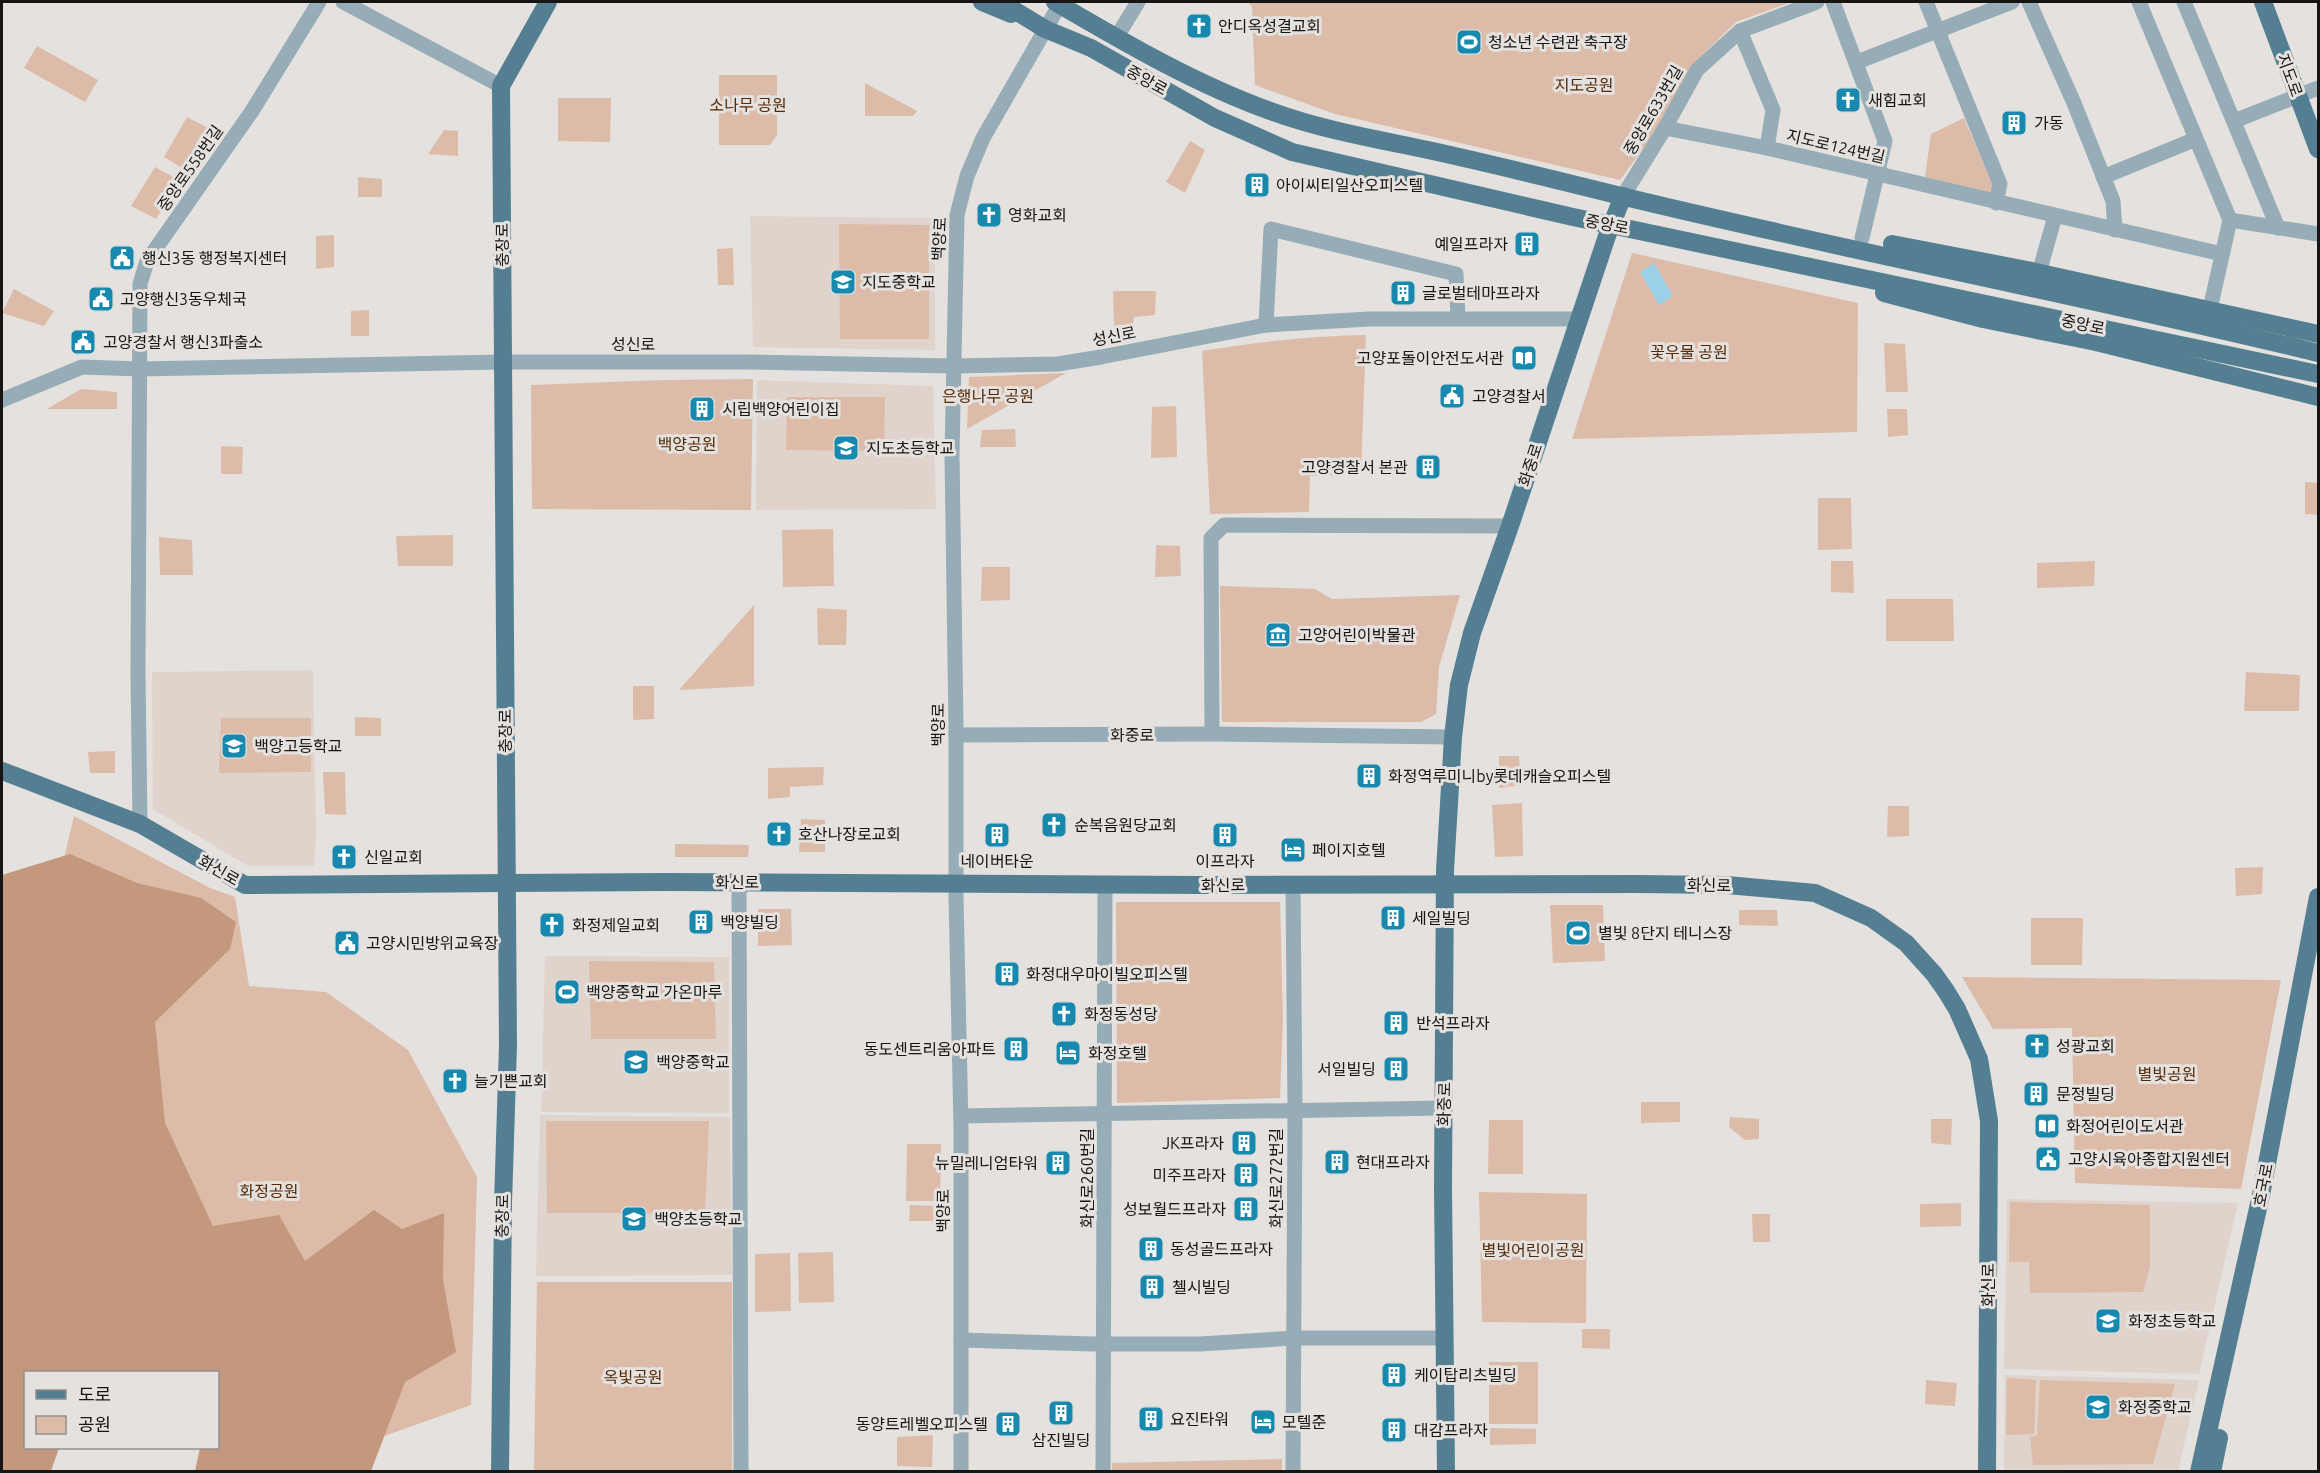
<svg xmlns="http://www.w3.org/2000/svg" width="2320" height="1473" font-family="Ubuntu,'Noto Sans KR',sans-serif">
<rect width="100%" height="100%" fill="#e5e1de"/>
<g fill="#dfd3cc">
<path d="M750,216l185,2v132l-182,-3z"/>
<path d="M757,380l176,6 3,123 -180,1z"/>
<path d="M313,670l3,165 -2,31h-66l-95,-57 -1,-137z"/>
<path d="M545,956l184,1v156l-188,-1z"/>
<path d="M540,1115l190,2 2,158 -196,1z"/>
<path d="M2007,1199l231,4 -39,171 -195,-5z"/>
<path d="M2005,1375l194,5 -21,91 -174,1z"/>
</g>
<g fill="#dcbca8">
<path d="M1248,2h544l-56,20 -40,39 -48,81 -28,38 -285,-66 -80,-29 -3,-78z"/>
<path d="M37,46l61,34 -13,22 -61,-34z"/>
<path d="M719,75h58v60l-7,10h-51z"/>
<path d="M865,83l52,28 -4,5h-48z"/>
<path d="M558,98h53l-1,44 -52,-1z"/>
<path d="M187,117l23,12 -23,42 -23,-14z"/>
<path d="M1964,118l29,68 -2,8 -66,-17 6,-43z"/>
<path d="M444,130l14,1v25l-30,-2z"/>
<path d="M1190,141l15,9 -20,43 -19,-11z"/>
<path d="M155,167l24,13 -23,39 -25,-13z"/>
<path d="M358,177l24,2v18h-24z"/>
<path d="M839,224l90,1v114h-89z"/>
<path d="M334,235v32l-18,2v-33z"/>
<path d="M733,248l1,37h-16l-1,-36z"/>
<path d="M1632,253l226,50 -1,129 -285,7z"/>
<path d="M14,289l40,22 -10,15 -42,-13z"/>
<path d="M1113,291h43l-1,24 -21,2 -1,7 -19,2z"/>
<path d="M369,310v26h-18v-25z"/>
<path d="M1366,335l-5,140 -51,1 -1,36 -99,2 -8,-163c55,-9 108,-15 164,-16z"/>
<path d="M1884,343l21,1 3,48h-22z"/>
<path d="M1066,373l-99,56 2,-52z"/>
<path d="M753,379l-2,131 -219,-1 -1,-124 134,-5z"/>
<path d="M81,389l36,3v17h-70z"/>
<path d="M787,397h98l-1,54 -98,-1z"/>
<path d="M1176,406l1,51 -26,1 1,-51z"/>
<path d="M1887,409h20l1,26 -20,2z"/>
<path d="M1015,429l1,18h-36l2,-17z"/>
<path d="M221,446l22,1 -1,27h-21z"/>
<path d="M2305,482l13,1v32l-13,-1z"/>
<path d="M1818,498h33l1,51 -34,1z"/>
<path d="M833,529l1,57 -51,1 -1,-57z"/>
<path d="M453,535v31h-55l-2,-30z"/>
<path d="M159,537l33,3 1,35h-33z"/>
<path d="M1156,545l24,1 1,30 -26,1z"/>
<path d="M1831,561h22l1,32 -23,-1z"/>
<path d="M2095,561l-1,25 -57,2v-25z"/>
<path d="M982,567h28v33l-29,1z"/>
<path d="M1220,586l95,3 17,10 128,-4 -21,72 -3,47 -15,8h-199z"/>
<path d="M1886,599h67l1,42h-68z"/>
<path d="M754,605v81l-75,4z"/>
<path d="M817,608l30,2 -1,35h-28z"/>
<path d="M2246,672l54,3 -1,36h-55z"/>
<path d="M633,686h21v33l-21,1z"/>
<path d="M355,717l26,1v18h-26z"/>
<path d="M221,718h90v54l-92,1z"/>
<path d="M115,751v22h-25l-2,-21z"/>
<path d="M1499,756h20l2,29 -22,3z"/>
<path d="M824,767l-1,18 -33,2v10l-22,2v-31z"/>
<path d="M323,772h22l1,43 -21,-1z"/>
<path d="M1522,803l1,53 -28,1 -3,-52z"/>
<path d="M1888,806h21v30l-22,1z"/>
<path d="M74,816l136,72 25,9 14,89 77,6 82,58 69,127 -6,228 -145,52 -108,-85 -199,-322z"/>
<path d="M801,819l24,1v32h-26z"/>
<path d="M675,844l74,1 -1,12h-73z"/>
<path d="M2263,867l-1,27 -26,2 -1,-28z"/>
<path d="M1116,902h164l3,117 -3,79 -163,5z"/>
<path d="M1550,905h53l2,56 -52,2z"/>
<path d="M758,909h33l1,36 -34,1z"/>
<path d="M1739,910h38l1,16 -39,-1z"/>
<path d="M2031,918h52l-1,47h-51z"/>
<path d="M589,961l125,1 2,77h-125z"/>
<path d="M1962,977l319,3 -40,209 -166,-6 -3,-155 -79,1z"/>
<path d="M1641,1102h39v20l-39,1z"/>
<path d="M1730,1117l29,2v20l-14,1 -16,-13z"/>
<path d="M1931,1119h21l-1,26 -20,-2z"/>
<path d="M1489,1120h34v54h-35z"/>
<path d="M546,1121h163l-4,92h-158z"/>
<path d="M907,1144h34l-1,57h-34z"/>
<path d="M1479,1192l108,2 -1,129 -104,-1z"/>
<path d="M2010,1202l140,3v62l-7,25 -113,1 -1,-31h-20z"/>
<path d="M1961,1203v23l-41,1v-23z"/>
<path d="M910,1205l26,1 1,15h-28z"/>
<path d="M1752,1214h18v28h-17z"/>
<path d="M833,1252l1,50 -35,1 -1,-50z"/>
<path d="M790,1253l1,58 -36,1v-58z"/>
<path d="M537,1282h195v189h-198z"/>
<path d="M1582,1329h28v20l-28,-1z"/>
<rect x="1489" y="1362" width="49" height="62"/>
<path d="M2007,1378l29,2 -2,54 -28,1z"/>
<path d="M1926,1380l31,3 -2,23 -30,-2z"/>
<path d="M2040,1380l135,4 -22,80 -120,1 -3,-28 7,-1z"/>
<path d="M1490,1428l46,1v15l-46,1z"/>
<path d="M933,1435l-1,32 -35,-1v-29z"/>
<path d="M1282,1459v12h-170v-8z"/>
</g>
<path fill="#c4987d" d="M70,854l67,29 64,15 35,24 -6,27 -75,73 10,101 48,103 66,-11 26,46 69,-51 28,19 42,-16 -1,67 13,72 -51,30 -34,89h-176l5,-23h18v-76h-192v76h33l-8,23h-49v-596z"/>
<path fill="#9ad0e8" d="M1654,263l19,33 -14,9 -19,-33z"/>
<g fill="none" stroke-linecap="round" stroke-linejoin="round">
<g stroke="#96acb7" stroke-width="15">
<path d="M343,2l158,84"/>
<path d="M1833,2l52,139 -23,97"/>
<path d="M1926,2l74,182 -4,19"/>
<path d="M2029,2l45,101 39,98 2,29"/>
<path d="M2139,2l91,218 -20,89"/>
<path d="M2184,2l94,226"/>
<path d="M1740,31l33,79 -6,38"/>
<path d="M1116,38l22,-36"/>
<path d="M1857,62l155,-60"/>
<path d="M2234,121l84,-33"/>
<path d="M1665,128l102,20 455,106"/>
<path d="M2103,177l93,-38"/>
<path d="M1623,196l42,-68 32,-58 43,-39 77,-29"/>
<path d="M2230,220l88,14"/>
<path d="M2039,273l16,-57"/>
<path d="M1266,325l5,-96 185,45 2,44"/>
<path d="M2,400l80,-33 58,2 363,-7h245l205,4 105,-2 43,-7 165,-32 103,-6h210"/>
<path d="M1212,734l-1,-196 13,-13 286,1"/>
<path d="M956,735l256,-1 241,3"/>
<path d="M140,824l-2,-151 2,-389 7,-23 105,-150 67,-109"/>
<path d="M739,882l2,590"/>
<path d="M961,1116l483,-8"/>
<path d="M961,1340l131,4h108l94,-6h151"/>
<path d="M961,1472v-345l-5,-230v-170l-4,-273 5,-239 10,-39 16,-38 77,-134"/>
<path d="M1103,1472l2,-587"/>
<path d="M1293,1472l2,-362 -2,-226"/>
</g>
<g stroke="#547f92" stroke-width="18">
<path d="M982,2l29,12"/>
<path d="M1001,2l44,27 46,19 124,70 77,34 281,65 745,157"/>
<path d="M1055,2c70,41 142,83 218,110 50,18 103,27 155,38 64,14 129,30 193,46 231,56 466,101 697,157"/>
<path d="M2263,2l55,147"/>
<path d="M1892,244l135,26 291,64"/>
<path d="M1884,293l99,26 113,23 222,55"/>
<path d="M2,771l138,53 105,61 420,-3 536,3 435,-1 91,1 88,8 56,25 35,25 28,31 12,17 11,18 22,50 10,62 -2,351"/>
<path d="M500,1472l3,-269 5,-158 -7,-959 47,-84"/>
<path d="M1446,1472l-3,-284 2,-318 8,-133 6,-52 13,-52 38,-107 97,-290 16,-40"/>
<path d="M2199,1472l62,-277 57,-298"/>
<path d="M2212,1472l7,-34"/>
</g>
</g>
<defs>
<g id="church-square" transform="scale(1.35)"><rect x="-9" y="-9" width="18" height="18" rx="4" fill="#1889ae" stroke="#e5e1de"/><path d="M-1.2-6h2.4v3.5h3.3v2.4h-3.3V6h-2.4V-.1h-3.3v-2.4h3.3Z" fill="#fff"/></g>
<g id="stadium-square" transform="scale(1.35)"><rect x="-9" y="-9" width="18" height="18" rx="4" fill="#1889ae" stroke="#e5e1de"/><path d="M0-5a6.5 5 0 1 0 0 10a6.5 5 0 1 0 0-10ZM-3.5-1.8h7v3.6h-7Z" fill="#fff"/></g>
<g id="building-square" transform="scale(1.35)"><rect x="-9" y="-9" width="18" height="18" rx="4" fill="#1889ae" stroke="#e5e1de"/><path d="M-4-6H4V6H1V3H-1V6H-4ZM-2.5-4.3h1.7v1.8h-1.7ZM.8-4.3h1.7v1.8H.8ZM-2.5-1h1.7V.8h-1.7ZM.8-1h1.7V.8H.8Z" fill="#fff"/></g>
<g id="civic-square" transform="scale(1.35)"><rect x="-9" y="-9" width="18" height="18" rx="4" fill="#1889ae" stroke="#e5e1de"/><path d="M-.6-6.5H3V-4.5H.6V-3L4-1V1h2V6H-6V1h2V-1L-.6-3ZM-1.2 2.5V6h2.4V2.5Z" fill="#fff"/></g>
<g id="school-square" transform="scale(1.35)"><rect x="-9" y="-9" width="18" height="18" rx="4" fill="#1889ae" stroke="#e5e1de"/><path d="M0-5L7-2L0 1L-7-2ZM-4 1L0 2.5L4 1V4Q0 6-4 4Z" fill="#fff"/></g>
<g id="library-square" transform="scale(1.35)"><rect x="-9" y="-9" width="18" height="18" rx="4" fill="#1889ae" stroke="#e5e1de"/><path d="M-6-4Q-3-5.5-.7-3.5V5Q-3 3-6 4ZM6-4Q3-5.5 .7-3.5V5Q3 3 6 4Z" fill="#fff"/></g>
<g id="museum-square" transform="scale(1.35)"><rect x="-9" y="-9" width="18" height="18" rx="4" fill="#1889ae" stroke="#e5e1de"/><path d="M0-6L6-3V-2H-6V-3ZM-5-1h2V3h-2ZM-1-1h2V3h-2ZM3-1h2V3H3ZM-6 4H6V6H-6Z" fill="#fff"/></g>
<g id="hotel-square" transform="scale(1.35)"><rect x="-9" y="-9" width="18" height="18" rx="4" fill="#1889ae" stroke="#e5e1de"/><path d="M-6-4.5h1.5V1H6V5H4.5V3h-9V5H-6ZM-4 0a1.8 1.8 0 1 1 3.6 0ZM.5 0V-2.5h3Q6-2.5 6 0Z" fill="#fff"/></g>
</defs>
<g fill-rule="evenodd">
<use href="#church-square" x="1199" y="26"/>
<use href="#stadium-square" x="1469" y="42"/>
<use href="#church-square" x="1848" y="100"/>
<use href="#building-square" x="2014" y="123"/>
<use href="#building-square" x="1257" y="185"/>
<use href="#church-square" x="989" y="215"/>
<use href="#building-square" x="1527" y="244"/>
<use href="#civic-square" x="122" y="258"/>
<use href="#school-square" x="843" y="282"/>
<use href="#building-square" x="1403" y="293"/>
<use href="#civic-square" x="101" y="299"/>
<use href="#civic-square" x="83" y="342"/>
<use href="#library-square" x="1524" y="358"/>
<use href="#civic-square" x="1452" y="396"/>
<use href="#building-square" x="702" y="409"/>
<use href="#school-square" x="846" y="448"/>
<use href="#building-square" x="1428" y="467"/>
<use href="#museum-square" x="1278" y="635"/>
<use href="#school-square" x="234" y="746"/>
<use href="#building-square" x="1369" y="776"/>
<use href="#church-square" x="1054" y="825"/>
<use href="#church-square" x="779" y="834"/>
<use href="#building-square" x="997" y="835"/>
<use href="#building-square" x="1225" y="835"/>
<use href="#hotel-square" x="1293" y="850"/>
<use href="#church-square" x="344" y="857"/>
<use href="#building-square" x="1393" y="918"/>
<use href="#building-square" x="701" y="922"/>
<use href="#church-square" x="552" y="925"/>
<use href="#stadium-square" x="1578" y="933"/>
<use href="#civic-square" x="347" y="943"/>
<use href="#building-square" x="1007" y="974"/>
<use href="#stadium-square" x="567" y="992"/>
<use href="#church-square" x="1064" y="1014"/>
<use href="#building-square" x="1396" y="1023"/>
<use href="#church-square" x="2037" y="1046"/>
<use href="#building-square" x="1016" y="1049"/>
<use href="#hotel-square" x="1068" y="1053"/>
<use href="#school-square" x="636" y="1062"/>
<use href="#building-square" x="1396" y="1069"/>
<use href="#church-square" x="455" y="1081"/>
<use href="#building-square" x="2036" y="1094"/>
<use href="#library-square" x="2047" y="1126"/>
<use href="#building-square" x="1244" y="1143"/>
<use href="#civic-square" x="2048" y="1159"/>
<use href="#building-square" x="1337" y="1162"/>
<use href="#building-square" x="1058" y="1163"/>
<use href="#building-square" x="1246" y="1175"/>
<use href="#building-square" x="1246" y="1209"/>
<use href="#school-square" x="634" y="1219"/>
<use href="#building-square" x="1151" y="1249"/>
<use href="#building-square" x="1152" y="1287"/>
<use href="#school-square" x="2108" y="1321"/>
<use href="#building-square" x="1394" y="1375"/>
<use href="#school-square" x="2098" y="1407"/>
<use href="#building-square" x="1061" y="1413"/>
<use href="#building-square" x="1151" y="1419"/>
<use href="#hotel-square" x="1263" y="1422"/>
<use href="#building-square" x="1008" y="1424"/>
<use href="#building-square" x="1394" y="1430"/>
</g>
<g text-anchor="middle" stroke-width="6" stroke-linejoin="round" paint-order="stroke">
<g font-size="16" fill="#161514" stroke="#e5e1de" text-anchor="start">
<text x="1218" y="32">안디옥성결교회</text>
<text x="1488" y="48">청소년 수련관 축구장</text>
<text x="1868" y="106">새힘교회</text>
<text x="2034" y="129">가동</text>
<text x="1276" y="191">아이씨티일산오피스텔</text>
<text x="1008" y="221">영화교회</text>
<text x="1508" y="250" text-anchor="end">예일프라자</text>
<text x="142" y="264">행신3동 행정복지센터</text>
<text x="862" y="288">지도중학교</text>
<text x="1422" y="299">글로벌테마프라자</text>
<text x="120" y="305">고양행신3동우체국</text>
<text x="103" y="348">고양경찰서 행신3파출소</text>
<text x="1504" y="364" text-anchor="end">고양포돌이안전도서관</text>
<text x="1472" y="402">고양경찰서</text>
<text x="722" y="415">시립백양어린이집</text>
<text x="866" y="454">지도초등학교</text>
<text x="1408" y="473" text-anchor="end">고양경찰서 본관</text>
<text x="1298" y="641">고양어린이박물관</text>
<text x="254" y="752">백양고등학교</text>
<text x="1388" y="782">화정역루미니by롯데캐슬오피스텔</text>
<text x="1074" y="831">순복음원당교회</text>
<text x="798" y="840">호산나장로교회</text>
<text x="1312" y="856">페이지호텔</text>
<text x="364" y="863">신일교회</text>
<text x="997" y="867" text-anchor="middle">네이버타운</text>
<text x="1225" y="867" text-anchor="middle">이프라자</text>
<text x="1412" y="924">세일빌딩</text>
<text x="720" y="928">백양빌딩</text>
<text x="572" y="931">화정제일교회</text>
<text x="1598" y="939">별빛 8단지 테니스장</text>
<text x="366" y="949">고양시민방위교육장</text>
<text x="1026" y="980">화정대우마이빌오피스텔</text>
<text x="586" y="998">백양중학교 가온마루</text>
<text x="1084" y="1020">화정동성당</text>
<text x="1416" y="1029">반석프라자</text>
<text x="2056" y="1052">성광교회</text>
<text x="996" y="1055" text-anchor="end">동도센트리움아파트</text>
<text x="1088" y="1059">화정호텔</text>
<text x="656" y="1068">백양중학교</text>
<text x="1376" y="1075" text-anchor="end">서일빌딩</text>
<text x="474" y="1087">늘기쁜교회</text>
<text x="2056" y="1100">문정빌딩</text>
<text x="2066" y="1132">화정어린이도서관</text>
<text x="1224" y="1149" text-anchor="end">JK프라자</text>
<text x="2068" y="1165">고양시육아종합지원센터</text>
<text x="1356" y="1168">현대프라자</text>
<text x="1038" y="1169" text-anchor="end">뉴밀레니엄타워</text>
<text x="1226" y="1181" text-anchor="end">미주프라자</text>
<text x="1226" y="1215" text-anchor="end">성보월드프라자</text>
<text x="654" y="1225">백양초등학교</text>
<text x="1170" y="1255">동성골드프라자</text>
<text x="1172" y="1293">첼시빌딩</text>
<text x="2128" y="1327">화정초등학교</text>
<text x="1414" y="1381">케이탑리츠빌딩</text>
<text x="2118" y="1413">화정중학교</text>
<text x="1170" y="1425">요진타워</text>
<text x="1282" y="1428">모텔준</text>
<text x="988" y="1430" text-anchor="end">동양트레벨오피스텔</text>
<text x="1414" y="1436">대감프라자</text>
<text x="1061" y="1446" text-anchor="middle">삼진빌딩</text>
</g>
<g font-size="16" fill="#161514" stroke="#e5e1de">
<text transform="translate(2290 75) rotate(70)" y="6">지도로</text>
<text transform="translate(1147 80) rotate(29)" y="6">중앙로</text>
<text transform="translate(1653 110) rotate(-60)" y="6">중앙로633번길</text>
<text transform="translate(1836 146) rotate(13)" y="6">지도로124번길</text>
<text transform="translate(190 168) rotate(-55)" y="6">중앙로558번길</text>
<text transform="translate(1607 224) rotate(11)" y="6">중앙로</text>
<text transform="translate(939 239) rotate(-87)" y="6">백양로</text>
<text transform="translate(502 245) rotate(-90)" y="6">충장로</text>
<text transform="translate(2083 324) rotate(12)" y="6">중앙로</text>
<text transform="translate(1114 336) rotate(-11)" y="6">성신로</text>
<text x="633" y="350">성신로</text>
<text transform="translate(1530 465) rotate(-72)" y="6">화중로</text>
<text transform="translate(938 725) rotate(-90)" y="6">백양로</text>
<text transform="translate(505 731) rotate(-90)" y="6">충장로</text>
<text x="1132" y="741">화중로</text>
<text transform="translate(219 870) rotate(30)" y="6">화신로</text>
<text x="737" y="888">화신로</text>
<text transform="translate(1223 885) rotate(-1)" y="6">화신로</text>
<text transform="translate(1709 885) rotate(1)" y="6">화신로</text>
<text transform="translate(1444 1104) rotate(-89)" y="6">화중로</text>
<text transform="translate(1087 1178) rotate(-90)" y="6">화신로260번길</text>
<text transform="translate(1276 1178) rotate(-90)" y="6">화신로272번길</text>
<text transform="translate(2263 1185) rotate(-79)" y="6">호국로</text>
<text transform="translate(943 1211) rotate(-90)" y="6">백양로</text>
<text transform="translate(502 1216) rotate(-89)" y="6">충장로</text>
<text transform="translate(1988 1285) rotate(-90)" y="6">화신로</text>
</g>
<g font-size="16" fill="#542a08" stroke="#e5e1de">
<text x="1584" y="91">지도공원</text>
<text x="748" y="111">소나무 공원</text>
<text x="1689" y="358">꽃우물 공원</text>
<text x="988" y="402">은행나무 공원</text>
<text x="687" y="450">백양공원</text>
<text x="2167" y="1080">별빛공원</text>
<text x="269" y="1197">화정공원</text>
<text x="1533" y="1256">별빛어린이공원</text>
<text x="633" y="1383">옥빛공원</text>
</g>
</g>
<rect width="2320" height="1473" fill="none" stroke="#161514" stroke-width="6"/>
<rect x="24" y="1371" width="195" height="78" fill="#e5e1de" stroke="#928f8d" stroke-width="1.5"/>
<rect x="36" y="1390" width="30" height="9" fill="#547f92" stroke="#928f8d" stroke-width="1.5"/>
<text x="78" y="1401" font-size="18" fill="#161514">도로</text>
<rect x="36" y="1416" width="30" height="18" fill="#dcbca8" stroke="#928f8d" stroke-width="1.5"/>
<text x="78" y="1431" font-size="18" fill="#161514">공원</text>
</svg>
